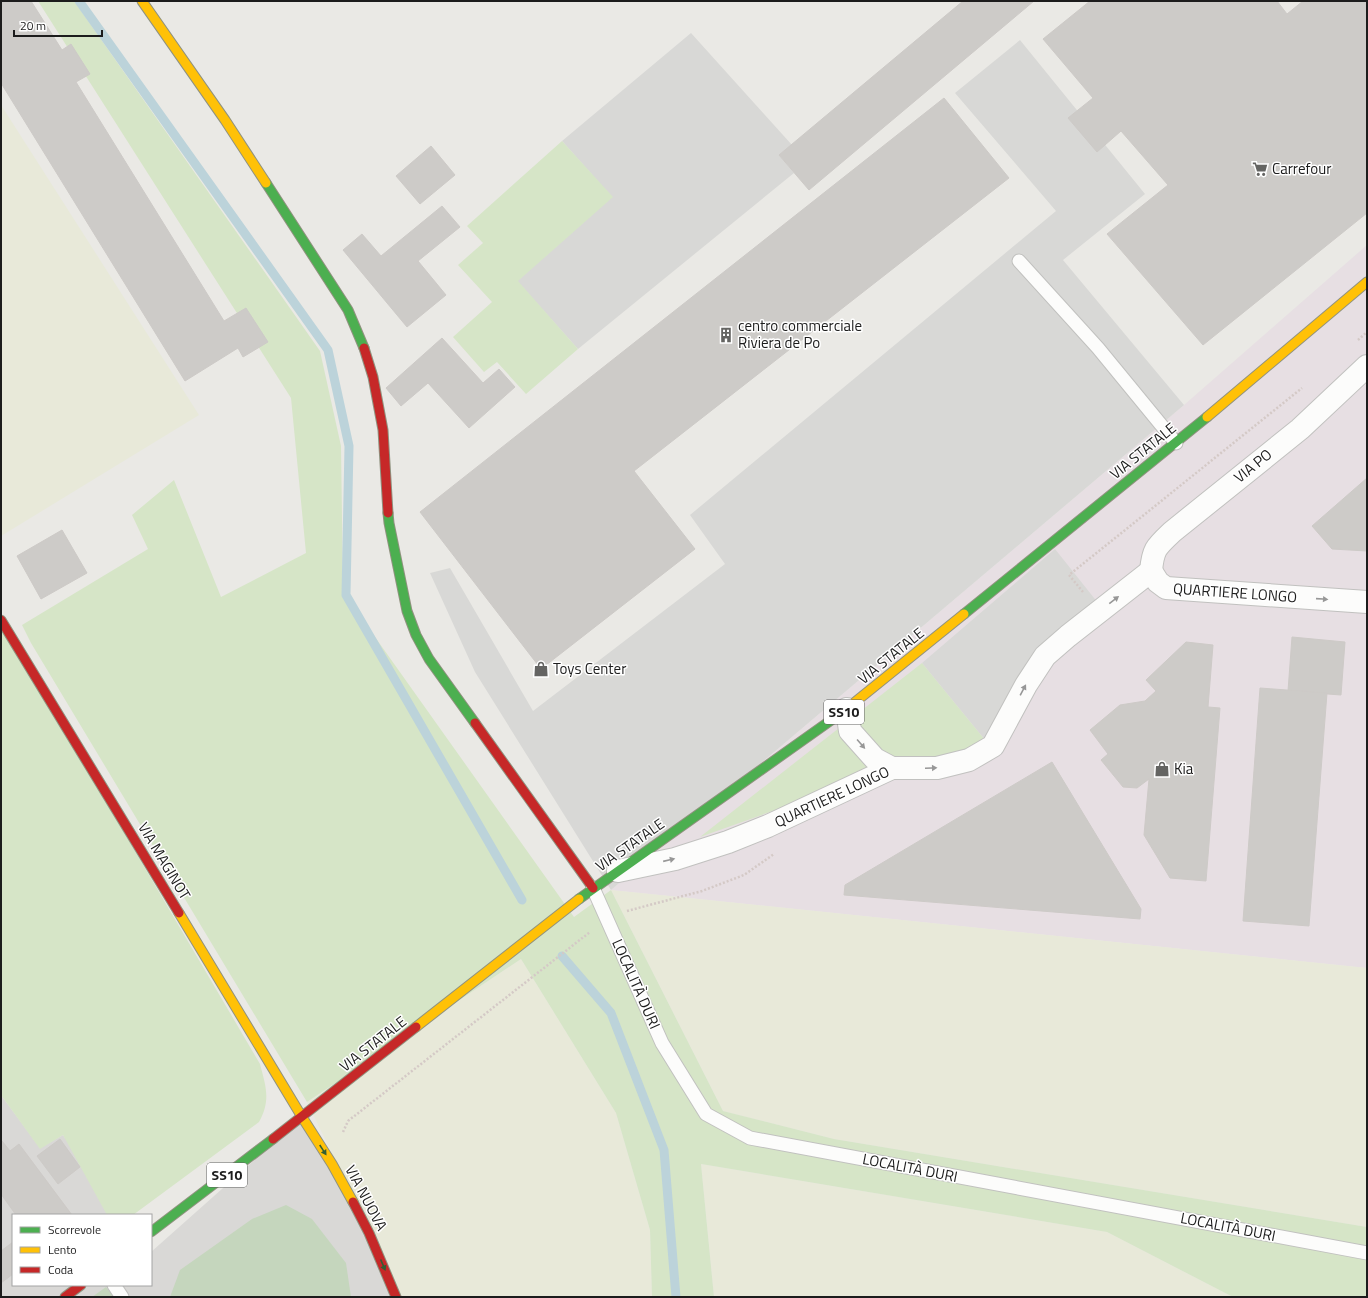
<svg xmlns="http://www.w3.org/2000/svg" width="1368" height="1298" font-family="'Titillium Web',sans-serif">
<rect width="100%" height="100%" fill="#eae9e5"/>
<path fill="#d9d8d6" d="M1,1095l39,53 23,-13 55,80h-105v70h138v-33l151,-134 100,179h-401z"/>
<path fill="#e7dfe3" d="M1367,245v723l-756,-78 573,-485z"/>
<g fill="#d8d8d6">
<path d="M691,33l101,112 -13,10 15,18 -216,176 -61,-68 95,-84 -50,-56z"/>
<path d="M1020,40l125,154 -82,66 121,145 -573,485 -136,-218 -45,-99 20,-5 83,143 192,-147 -35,-49 366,-304 -101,-118z"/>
<path d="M1055,549l51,64 -83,70 -33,63 -68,-83z"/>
</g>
<g fill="#e8e9d9">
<path d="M1,105l198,310 -198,121z"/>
<path d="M611,890l756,78v259l-533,-88 -111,-28z"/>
<path d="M521,959l95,154 34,117 2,67h-250l-95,-195z"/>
<path d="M701,1164l406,68 126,65h-519z"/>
</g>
<g fill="#d6e5c7">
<path d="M38,1h36l246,350 21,95 2,146 231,325 37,-27 112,221 111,28 533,88v70h-134l-126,-65 -406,-68 13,133h-62l-2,-67 -34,-117 -95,-154 -214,143 -276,-459 -9,-18 126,-76 -16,-34 42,-35 47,117 85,-44 -15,-155z"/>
<path d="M562,141l51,56 -95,84 60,68 -52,45 -29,-32 -13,10 -31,-35 39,-35 -34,-37 25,-22 -16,-17z"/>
<path d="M1,623l259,441c6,23 11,36 -1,58l-126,93h-26l-44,-80 -23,14 -39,-54z"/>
<path d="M922,663l68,83 -29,28 -93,3 -168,60z"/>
</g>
<g fill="#c5d6bd">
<path d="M286,1205l26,14 34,44 5,34h-181l10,-27 72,-51z"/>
<path d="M106,1287l8,10h-22z"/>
</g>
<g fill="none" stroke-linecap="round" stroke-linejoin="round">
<g stroke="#bcd3da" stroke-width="9">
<path d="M79,1l249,349 21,96 -3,149 176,305"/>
<path d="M562,956l49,57 53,137 12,147"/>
</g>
</g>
<g fill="#cdcbc8" stroke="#cdcac7">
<path d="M1,1h30l31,49 9,-6 19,30 -14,8 148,239 22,-13 22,34 -25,15 -5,-9 -53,33 -184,-298z"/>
<path d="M963,1h71l-225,189 -30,-35z"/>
<path d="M1090,1h187l10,13 16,-13h64v212l-164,132 -96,-111 61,-49 -47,-54 -24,21 -29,-34 25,-20 -50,-59z"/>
<path d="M944,98l65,80 -375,293 61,78 -154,120 -121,-157z"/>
<path d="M431,146l24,29 -35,29 -24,-28z"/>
<path d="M442,206l18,21 -42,34 28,34 -39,32 -64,-77 19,-16 19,22z"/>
<path d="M442,338l41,45 16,-14 16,18 -46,41 -41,-45 -27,23 -15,-18z"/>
<path d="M1367,478v73l-35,-2 -20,-23z"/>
<path d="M62,530l25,43 -46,26 -24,-43z"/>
<path d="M1292,637l53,5 -4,53 -53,-4z"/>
<path d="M1186,642l27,3 -5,62 12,1 -14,173 -36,-3 -26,-43 5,-56 -12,9 -14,-1 -22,-27 7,-6 -18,-24 30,-25 25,-4 11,-10 -10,-11z"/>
<path d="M1260,688l67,5 -18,233 -66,-5z"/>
<path d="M1052,762l89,147 -1,10 -296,-24 1,-10z"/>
<path d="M60,1139l20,28 -22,17 -21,-28z"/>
<path d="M2,1141l8,10 9,-7 53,71h-56l-15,-21v-52z"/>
<path d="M13,1242v32l-12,9v-32z"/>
</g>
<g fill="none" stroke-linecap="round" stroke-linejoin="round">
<g stroke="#c1c1bf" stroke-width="15">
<g id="lane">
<path d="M1019,261l79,87 78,95"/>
<path d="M593,888l69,155 44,71 44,24 617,115"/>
<path d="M114,1285l8,12"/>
</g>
</g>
<g stroke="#c1c1bf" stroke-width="24">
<g id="street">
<path d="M1151,571c2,-22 5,-24 21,-39l128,-103 67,-63"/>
<path d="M1151,571l7,11 8,6 201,14"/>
<path d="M847,709l3,22 25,28 17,9"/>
<path d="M618,871l57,-12 53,-17 40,-16 124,-58h45l32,-8 24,-14 33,-61 19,-29 23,-20 83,-65"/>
</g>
</g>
<g stroke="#90927f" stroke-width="11">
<g id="fast">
<path d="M266,183l82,127 16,38"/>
<path d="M388,513l1,10 18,88 9,24 13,24 46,64"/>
<path d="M964,614l243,-197"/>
<path d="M579,899l265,-188"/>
<path d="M151,1232l122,-93"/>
</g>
</g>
<g stroke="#90927f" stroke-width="11">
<g id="slow">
<path d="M142,1l83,119 41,63"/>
<path d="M1207,417l160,-135"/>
<path d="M844,711l120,-97"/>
<path d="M179,913l123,204 30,47 21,38"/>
<path d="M416,1027l163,-128"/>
</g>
</g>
<g stroke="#90927f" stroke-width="11">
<g id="jam">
<path d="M364,348l9,29 10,53 5,83"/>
<path d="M1,620l178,293"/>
<path d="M475,723l118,165"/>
<path d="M273,1139l143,-112"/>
<path d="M353,1202l16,31 27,64"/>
<path d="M65,1297l16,-12"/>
</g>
</g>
<g stroke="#d4c9c6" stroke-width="2.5" stroke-dasharray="2 2" stroke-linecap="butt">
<path d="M1358,340l9,-8"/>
<path d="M1083,592l-14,-17 233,-187"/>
<path d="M627,911l75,-20 42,-16 30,-21"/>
<path d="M343,1132l5,-11 242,-189"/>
</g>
<use href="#lane" stroke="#fcfcfb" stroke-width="13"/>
<use href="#street" stroke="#fcfcfb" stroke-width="22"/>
<use href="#fast" stroke="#4caf50" stroke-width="9"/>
<use href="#slow" stroke="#ffc107" stroke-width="9"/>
<use href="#jam" stroke="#c62828" stroke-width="9"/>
</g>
<defs><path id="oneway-solid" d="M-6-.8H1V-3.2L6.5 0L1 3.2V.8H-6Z"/></defs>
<g fill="#979797">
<use href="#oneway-solid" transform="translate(1322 599) rotate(4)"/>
<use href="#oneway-solid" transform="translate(1114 600) rotate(-38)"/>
<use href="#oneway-solid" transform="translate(1023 690) rotate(-62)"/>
<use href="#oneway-solid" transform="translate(861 744) rotate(49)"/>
<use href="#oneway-solid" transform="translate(931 768) rotate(-2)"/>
<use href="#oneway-solid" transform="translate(669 860) rotate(-13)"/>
</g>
<g fill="#325e33">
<use href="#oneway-solid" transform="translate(323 1150) rotate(57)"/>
<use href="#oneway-solid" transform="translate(383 1265) rotate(67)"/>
</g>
<defs>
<g id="supermarket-bare" transform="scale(1.2)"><path d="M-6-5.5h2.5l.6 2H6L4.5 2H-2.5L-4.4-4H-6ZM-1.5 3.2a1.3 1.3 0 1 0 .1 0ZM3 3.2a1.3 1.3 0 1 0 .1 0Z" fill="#646462" stroke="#fff" stroke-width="2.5" paint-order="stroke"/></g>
<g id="building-bare" transform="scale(1.2)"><path d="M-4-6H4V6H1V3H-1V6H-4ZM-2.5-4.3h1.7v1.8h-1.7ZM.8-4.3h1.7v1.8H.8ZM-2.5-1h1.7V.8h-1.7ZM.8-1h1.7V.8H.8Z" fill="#646462" stroke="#fff" stroke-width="2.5" paint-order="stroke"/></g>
<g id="shop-bare" transform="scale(1.2)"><path d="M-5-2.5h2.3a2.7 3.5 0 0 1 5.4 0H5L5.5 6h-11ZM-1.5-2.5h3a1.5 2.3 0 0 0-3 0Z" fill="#646462" stroke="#fff" stroke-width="2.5" paint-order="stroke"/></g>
</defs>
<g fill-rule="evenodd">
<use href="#supermarket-bare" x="1260" y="169"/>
<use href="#building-bare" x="726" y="335"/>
<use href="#shop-bare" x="541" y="669"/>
<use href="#shop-bare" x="1162" y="769"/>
</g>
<g text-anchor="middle" stroke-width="3" stroke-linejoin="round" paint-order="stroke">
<g fill="#fff" stroke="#606060" stroke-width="1">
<rect x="824" y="700" width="40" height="24" rx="3"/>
<rect x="207" y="1163" width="40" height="24" rx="3"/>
</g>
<g font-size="14" font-weight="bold" fill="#1c1c1c">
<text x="844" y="717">SS10</text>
<text x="227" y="1180">SS10</text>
</g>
<g font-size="15" fill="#1c1c1c" stroke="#fff" text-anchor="start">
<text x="1272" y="174">Carrefour</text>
<text x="738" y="331">centro commerciale<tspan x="738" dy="17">Riviera de Po</tspan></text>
<text x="553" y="674">Toys Center</text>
<text x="1174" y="774">Kia</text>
</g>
<g font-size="15" fill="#1c1c1c" stroke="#fff">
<text transform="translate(1143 451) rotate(-39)" y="5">VIA STATALE</text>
<text transform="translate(1253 466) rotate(-39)" y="5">VIA PO</text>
<text transform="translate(1235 593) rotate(4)" y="5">QUARTIERE LONGO</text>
<text transform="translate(891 656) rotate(-39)" y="5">VIA STATALE</text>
<text transform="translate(832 797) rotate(-25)" y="5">QUARTIERE LONGO</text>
<text transform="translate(630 845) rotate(-35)" y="5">VIA STATALE</text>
<text transform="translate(164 861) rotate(59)" y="5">VIA MAGINOT</text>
<text transform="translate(636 984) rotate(66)" y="5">LOCALITÀ DURI</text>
<text transform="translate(373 1044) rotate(-38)" y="5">VIA STATALE</text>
<text transform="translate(910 1168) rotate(11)" y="5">LOCALITÀ DURI</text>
<text transform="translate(366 1198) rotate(62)" y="5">VIA NUOVA</text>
<text transform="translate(1228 1227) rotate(11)" y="5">LOCALITÀ DURI</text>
</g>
</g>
<rect width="1368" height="1298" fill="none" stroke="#1c1c1c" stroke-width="4"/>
<rect x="12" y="1214" width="140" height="72" fill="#ffffff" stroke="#a4a4a4"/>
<rect x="20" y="1227" width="20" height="6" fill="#4caf50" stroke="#a4a4a4"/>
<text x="48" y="1234" font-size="12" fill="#1c1c1c">Scorrevole</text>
<rect x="20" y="1247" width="20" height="6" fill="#ffc107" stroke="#a4a4a4"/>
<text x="48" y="1254" font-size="12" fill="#1c1c1c">Lento</text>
<rect x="20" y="1267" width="20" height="6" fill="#c62828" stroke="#a4a4a4"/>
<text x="48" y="1274" font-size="12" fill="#1c1c1c">Coda</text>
<path d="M14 30v6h88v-6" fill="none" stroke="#1c1c1c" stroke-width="2"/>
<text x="20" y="30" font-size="12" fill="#1c1c1c" stroke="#ffffff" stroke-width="3" paint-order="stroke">20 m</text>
</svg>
